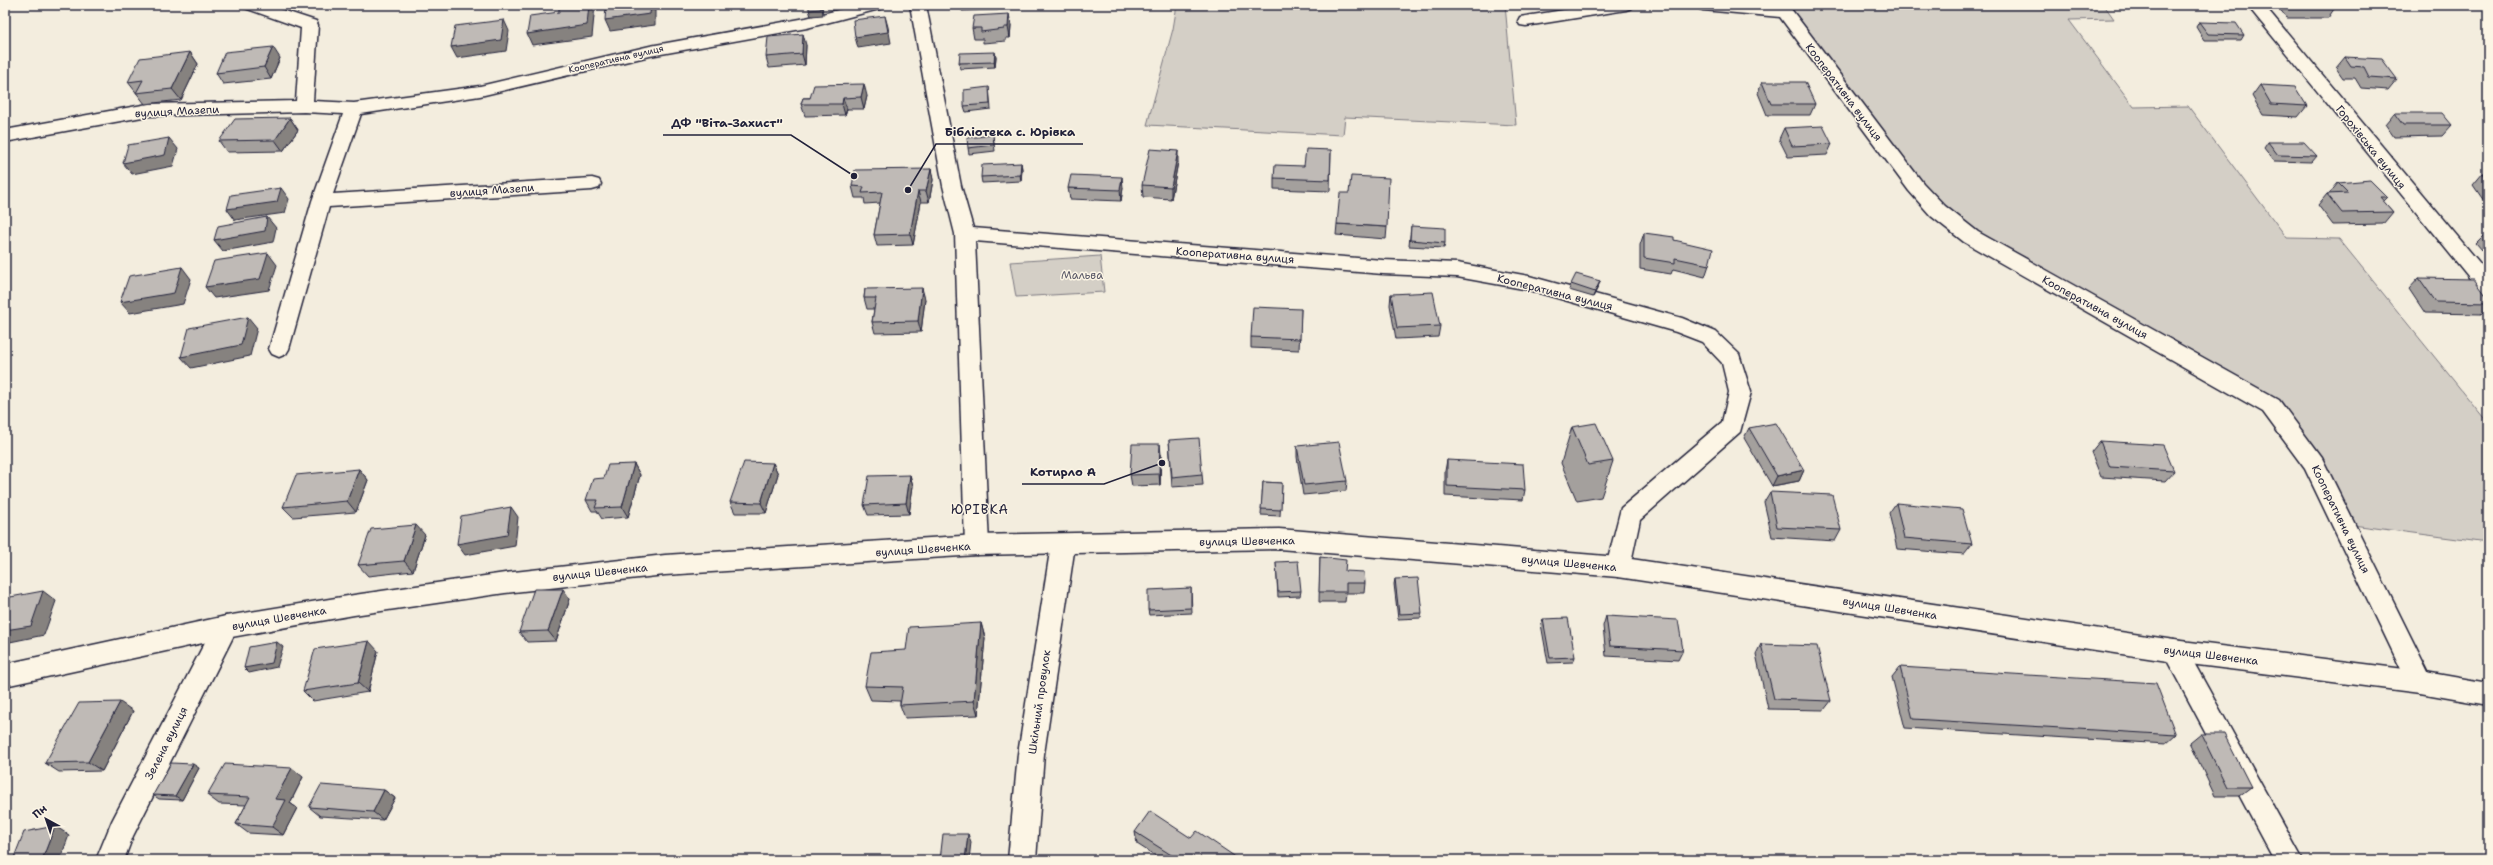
<svg xmlns="http://www.w3.org/2000/svg" width="2493" height="865" font-family="'Shantell Sans',sans-serif">
<rect width="100%" height="100%" fill="#f3edde"/>
<filter id="ink" filterUnits="userSpaceOnUse"><feTurbulence type="fractalNoise" baseFrequency=".025" numOctaves="2"/><feDisplacementMap in="SourceGraphic" scale="8" xChannelSelector="R" yChannelSelector="G"/><feConvolveMatrix kernelMatrix="1 2 1 2 8 2 1 2 1" color-interpolation-filters="sRGB"/></filter>
<g filter="url(#ink)">
<g fill="#d4cfc6" stroke="#7b7880">
<path d="M1177,5h328l11,120 -171,-8 -2,18 -196,-10 26,-96z"/>
<path d="M1797,5h307l10,14 -45,1 65,87 54,-1 99,132 52,1 149,184v120l-143,-19 -74,-118 -333,-195 -153,-198z"/>
<path d="M1100,256l4,36 -88,5 -6,-35z"/>
</g>
<g fill="none" stroke-linecap="round" stroke-linejoin="round">
<g stroke="#22223b" stroke-width="3">
<g id="minor">
<path d="M243,5h24l49,16 2,4 -5,76 41,2 126,-17 170,-40 156,-28 52,-13h27l-2,3 -76,20 -157,28 -170,40 -119,18 -28,80 259,-16 7,2 2,4 -2,4 -7,2 -263,17 -40,142 -3,5 -7,3 -7,-3 -3,-5 43,-148 31,-87 -39,-2 -156,4 -143,26v-12l143,-26 148,-3 5,-73 -56,-20z"/>
<path d="M910,5h16l35,181 12,42 410,32 74,3 72,13 153,42 34,14 23,22 12,38 -11,40 -100,88 -10,47 -4,7 -8,3 -8,-3 -4,-7 15,-59 101,-86 7,-30 -7,-29 -20,-21 -26,-10 -147,-42 -72,-13 -74,-3 -408,-33 14,304 -4,7 -8,3 -8,-3 -4,-7 -10,-311 -12,-48z"/>
<path d="M1595,5h39l-2,3 -6,2 -100,16 -6,-1 -2,-4 2,-4 6,-1z"/>
<path d="M1695,5h59l37,4 132,174 22,23 33,26 301,168 43,58 111,224 -4,8 -9,3 -9,-3 -106,-221 -42,-57 -299,-170 -33,-26 -22,-25 -129,-174 -77,-7 -6,-2z"/>
<path d="M2247,5h17l224,268v21l-7,-2z"/>
<path d="M1063,535l8,3 4,7 -31,209 -8,106h-28l10,-106 33,-209 4,-7z"/>
<path d="M226,616l9,3 3,8 -105,209 -9,24h-28l16,-39 105,-202z"/>
<path d="M2174,640l9,3 120,217h-29l-112,-209 3,-8z"/>
</g>
</g>
<g stroke="#22223b" stroke-width="3">
<path id="tertiary" d="M1279,529l339,28 556,83 246,31 68,12v22l-68,-12 -246,-31 -556,-85 -339,-28 -302,6 -312,20 -160,18 -151,22 -128,23 -221,48v-22l221,-48 128,-21 151,-22 160,-18 312,-20z"/>
</g>
<use href="#minor" fill="#fcf5e5" fill-rule="evenodd"/>
<use href="#tertiary" fill="#fcf5e5" fill-rule="evenodd"/>
</g>
<g fill="#a4a09d" stroke="#22223b">
<path d="M960,5h38v5l-36,1z"/>
<path d="M2279,5h55l2,1 -8,12h-41l-9,-11z"/>
<path d="M2199,22l45,13 -3,5h-37l-8,-13z"/>
<path d="M1011,25l-1,13h-4v3l-23,2v-4h-9l-2,-11z"/>
<path d="M806,45l-1,20 -36,3 -3,-11z"/>
<path d="M190,52l8,12 -17,36 -36,4 -17,-22z"/>
<path d="M996,57l-1,10 -35,2 -1,-6z"/>
<path d="M2345,57l52,22 -9,11 -27,-2 -6,-10h-12l-7,-10z"/>
<path d="M280,58l-9,21 -48,5 -7,-11z"/>
<path d="M1762,82l53,22 -5,11h-43l-9,-22z"/>
<path d="M2260,85l47,21 -9,11 -35,-2 -11,-19z"/>
<path d="M989,87l2,22 -25,3 -2,-6z"/>
<path d="M867,96l-3,13h-17l-2,6 -40,1 -4,-12 2,-6z"/>
<path d="M2394,113l58,12 -10,11 -48,1 -9,-13z"/>
<path d="M290,118l8,12 -15,21 -56,1 -8,-11z"/>
<path d="M1784,128l48,16 -5,11 -39,2 -9,-18z"/>
<path d="M993,135l2,16 -26,3 -1,-6z"/>
<path d="M2268,142l49,14 -5,6 -38,-1 -10,-13z"/>
<path d="M1331,150l-1,41 -56,-2v-11l30,-12z"/>
<path d="M1178,162l-7,37 -28,-2 -1,-12z"/>
<path d="M1021,163l1,6 -1,12 -39,2 -1,-6z"/>
<path d="M931,169l2,11 -4,22h-8l-8,43 -36,1 -3,-11 6,-32 -15,1 -1,-6h-9l-3,-12z"/>
<path d="M2483,173l5,1v27h-4l-11,-16z"/>
<path d="M2338,183l49,14 -4,4 10,11 -10,12 -50,1 -15,-20 9,-11h2z"/>
<path d="M1068,188h55l-2,13 -51,-2z"/>
<path d="M1337,224l50,3 -1,12 -50,-4z"/>
<path d="M1411,226l34,17 -1,5 -35,-2z"/>
<path d="M2487,232h1v25l-12,-14z"/>
<path d="M1644,233l30,7 35,25 -4,12 -32,-8 -2,5 -31,-5v-24z"/>
<path d="M2419,278l69,20v9l-7,7 -56,-1 -16,-24z"/>
<path d="M1600,281l-2,6 -5,10 -24,-7 2,-6z"/>
<path d="M865,289l60,10 -4,33 -46,1 -3,-11 2,-13h-7l-3,-11z"/>
<path d="M1391,294l49,32 -2,11 -42,2 -6,-34z"/>
<path d="M1301,309l-2,41 -48,-2v-11z"/>
<path d="M1572,427l41,34 -12,36 -24,4 -16,-38z"/>
<path d="M1749,428l55,42 -5,11 -27,5 -28,-48z"/>
<path d="M1169,440l33,34 1,11 -31,2z"/>
<path d="M2100,441l74,30 -9,10 -64,-4 -10,-25z"/>
<path d="M1297,446l50,35 -1,10 -43,4 -6,-38z"/>
<path d="M1161,455l-1,30 -28,1 -2,-11z"/>
<path d="M1447,460l78,30 -2,10 -78,-4v-25z"/>
<path d="M773,463l5,11 -12,39h-31l-5,-11z"/>
<path d="M634,464l6,11 -12,42 -26,2 -5,-8h-5l-6,-11 18,-22z"/>
<path d="M359,469l9,11 -12,32 -63,5 -10,-10z"/>
<path d="M910,475l3,11 -4,28 -41,1 -4,-10z"/>
<path d="M1263,482l19,1 -2,33 -19,-1z"/>
<path d="M1770,492l71,38 -6,11 -63,-4 -8,-35z"/>
<path d="M1896,503l76,41 -8,10 -67,-5 -8,-36z"/>
<path d="M425,535l-12,36 -45,5 -10,-11z"/>
<path d="M1320,557l45,26 -1,10h-18l-1,9h-26z"/>
<path d="M1276,562l25,29 -1,5 -22,1z"/>
<path d="M1395,579l27,34 -1,5 -23,1 -4,-35z"/>
<path d="M1191,588l1,25 -43,2 -1,-5z"/>
<path d="M570,599l-14,42 -29,1 -8,-10z"/>
<path d="M1606,616l77,34 -5,10 -72,-4 -3,-30z"/>
<path d="M1543,619l32,38 -2,5 -25,1 -7,-39z"/>
<path d="M981,623l4,15 -7,77 -73,3 -5,-13v-4l-29,-1 -6,-14 41,-36z"/>
<path d="M1761,644l70,57 -7,9 -56,-1 -12,-55z"/>
<path d="M378,651l-10,41 -55,9 -10,-10z"/>
<path d="M1900,667l276,68 -10,9 -261,-16 -13,-51z"/>
<path d="M133,711l-31,60 -43,1 -14,-9z"/>
<path d="M2201,734l50,53 -12,9h-24l-25,-53z"/>
<path d="M199,768l-17,32 -23,-1 -6,-4z"/>
<path d="M303,777l-13,26 7,5 -14,27 -35,-2 -12,-9 10,-19 -27,-1 -12,-9z"/>
<path d="M384,790l11,8 -12,22 -63,-4 -11,-9z"/>
<path d="M1135,832l105,28h-78l-25,-16z"/>
</g>
<g fill="#86827f" stroke="#22223b">
<path d="M589,5h6l-3,32 -60,8 -5,-11z"/>
<path d="M651,5h2l2,6v14l-45,6 -5,-11z"/>
<path d="M821,5h1l1,10 -12,1 -2,-6z"/>
<path d="M1009,14l2,11 -1,13 -2,-11z"/>
<path d="M885,16l3,11 3,16 -33,5 -3,-11z"/>
<path d="M504,20l5,11 -3,20 -49,7 -6,-11z"/>
<path d="M803,34l3,11 -1,20 -3,-11z"/>
<path d="M273,47l7,11 -9,21 -7,-12z"/>
<path d="M190,52l8,12 -17,36 -9,-11z"/>
<path d="M995,52l1,5 -1,10 -1,-5z"/>
<path d="M864,84l3,12 -3,13 -3,-12z"/>
<path d="M843,98l4,11 -2,6 -3,-11z"/>
<path d="M290,118l8,12 -15,21 -8,-11z"/>
<path d="M169,138l9,11 -5,17 -41,8 -9,-11z"/>
<path d="M1178,151v11l-7,37v-12z"/>
<path d="M1021,163l1,6 -1,12 -1,-6z"/>
<path d="M931,169l2,11 -4,22 -3,-11z"/>
<path d="M1122,177l1,11 -2,13 -1,-11z"/>
<path d="M281,188l8,11 -4,14 -50,7 -8,-11z"/>
<path d="M918,191l3,11 -8,43 -3,-11z"/>
<path d="M267,217l9,11 -3,14 -50,9 -9,-11z"/>
<path d="M268,253l9,12 -8,25 -55,8 -9,-11z"/>
<path d="M182,267l9,12 -8,25 -53,9 -10,-11z"/>
<path d="M1600,281l-2,6 -5,10 2,-5z"/>
<path d="M922,288l3,11 -4,33 -3,-11z"/>
<path d="M248,317l9,11 -7,28 -59,12 -10,-11z"/>
<path d="M1160,444l1,11 -1,30 -1,-11z"/>
<path d="M773,463l5,11 -12,39 -5,-10z"/>
<path d="M634,464l6,11 -12,42 -6,-10z"/>
<path d="M359,469l9,11 -12,32 -9,-11z"/>
<path d="M1804,470l-5,11 -27,5 5,-10z"/>
<path d="M910,475l3,11 -4,28 -3,-11z"/>
<path d="M511,507l7,10 -3,29 -50,9 -8,-11z"/>
<path d="M416,525l9,10 -12,36 -9,-10z"/>
<path d="M563,589l7,10 -14,42 -8,-10z"/>
<path d="M43,591l13,10 -12,34 -39,8v-13z"/>
<path d="M981,623l4,15 -7,77 -4,-14z"/>
<path d="M369,641l9,10 -10,41 -10,-9z"/>
<path d="M277,642l6,5 -6,20 -28,6 -5,-5z"/>
<path d="M120,702l13,9 -31,60 -14,-9z"/>
<path d="M193,764l6,4 -17,32 -7,-4z"/>
<path d="M292,768l11,9 -13,26 7,5 -14,27 -11,-8 3,-28z"/>
<path d="M384,790l11,8 -12,22 -10,-8z"/>
<path d="M55,826l14,9 -9,25h-18z"/>
<path d="M968,834l3,8 -2,18h-4z"/>
</g>
<g fill="#bfbab6" stroke="#22223b">
<path d="M559,5h30l-2,20 -60,9 3,-18 29,-4z"/>
<path d="M614,5h37l-1,9 -45,6 1,-14z"/>
<path d="M809,5h12v4l-12,1z"/>
<path d="M2293,5h41l2,1 -41,1z"/>
<path d="M1009,14l-1,13h-4v2l-23,3v-4h-9l2,-12z"/>
<path d="M885,16l3,16 -33,5 -2,-17z"/>
<path d="M504,20l-3,20 -50,7 4,-21z"/>
<path d="M2199,22l37,1 8,12 -36,-1z"/>
<path d="M803,34l-1,20 -36,3 2,-20z"/>
<path d="M273,47l-9,20 -48,6 9,-21z"/>
<path d="M190,52l-18,37 -36,4 7,-13 -15,2 12,-24z"/>
<path d="M995,52l-1,10 -35,1 1,-10z"/>
<path d="M2345,57l37,2 15,20 -28,-2 -5,-10 -13,-1z"/>
<path d="M1762,82h43l10,22h-44z"/>
<path d="M864,84l-3,13 -18,1 -1,6h-41l2,-6h7l4,-13z"/>
<path d="M2260,85l35,2 12,19 -36,-2z"/>
<path d="M989,87l1,17 -26,2v-16z"/>
<path d="M2394,113h48l10,12h-49z"/>
<path d="M290,118l-15,22 -56,1 16,-22z"/>
<path d="M1823,126l9,18 -40,2 -8,-18z"/>
<path d="M993,135l1,10 -26,3 -1,-10z"/>
<path d="M169,138l-4,17 -42,8 5,-18z"/>
<path d="M2268,142h36l13,14 -39,-1z"/>
<path d="M1150,149l28,2 -7,36 -29,-2z"/>
<path d="M1306,149l25,1 -1,30 -56,-2 1,-13 29,1z"/>
<path d="M1021,163l-1,12 -39,2 1,-12z"/>
<path d="M931,169l-5,22h-8l-8,43 -36,1 8,-43 -20,1 2,-6 -12,-1 3,-16z"/>
<path d="M2483,173l5,1v7z"/>
<path d="M1071,175l51,2 -2,13 -52,-2z"/>
<path d="M1351,176l38,2 -2,49 -50,-3 3,-31h9z"/>
<path d="M2370,180l17,17h-7l13,15 -51,1 -15,-19 21,-1 -10,-10z"/>
<path d="M281,188l-4,14 -50,7 4,-14z"/>
<path d="M267,217l-2,14 -51,9 4,-14z"/>
<path d="M1411,226l34,2v15l-35,-3z"/>
<path d="M1644,233l30,4v3l39,9 -4,16 -34,-7v5l-31,-5z"/>
<path d="M268,253l-8,26 -55,8 9,-26z"/>
<path d="M182,267l-8,26 -54,9 9,-26z"/>
<path d="M1576,274l24,7 -5,11 -24,-8z"/>
<path d="M2419,278l55,1 14,19v5l-52,-1z"/>
<path d="M922,288l-4,33 -46,1 4,-24h-12l1,-9z"/>
<path d="M1433,292l7,34 -43,2 -6,-34z"/>
<path d="M1253,307l48,2 -1,30 -49,-2z"/>
<path d="M248,317l-7,28 -60,12 8,-29z"/>
<path d="M1596,423l17,38 -25,4 -16,-38z"/>
<path d="M1776,423l28,47 -27,6 -28,-48z"/>
<path d="M1199,438l3,36 -30,3 -3,-37z"/>
<path d="M2100,441l63,4 11,26 -64,-4z"/>
<path d="M1339,442l8,39 -43,4 -7,-39z"/>
<path d="M1132,444h28l-1,30 -29,1z"/>
<path d="M1447,460l76,4 2,26 -78,-4z"/>
<path d="M744,462l29,1 -12,40 -31,-1z"/>
<path d="M634,464l-12,43 -27,1 3,-8h-12l7,-21 11,-1 4,-13z"/>
<path d="M359,469l-12,32 -64,6 13,-32z"/>
<path d="M910,475l-4,28 -42,2 5,-29z"/>
<path d="M1263,482l19,1 -1,27 -20,-1z"/>
<path d="M1770,492l62,3 9,35 -64,-3z"/>
<path d="M1896,503l66,6 10,35 -68,-6z"/>
<path d="M511,507l-4,28 -50,9 4,-28z"/>
<path d="M416,525l-12,36 -46,4 13,-36z"/>
<path d="M1320,557l26,3 -1,11 19,1 1,11h-19v9h-27z"/>
<path d="M1298,561l3,30 -23,1 -2,-30z"/>
<path d="M1418,578l4,35 -23,1 -4,-35z"/>
<path d="M1191,588v20l-43,2v-20z"/>
<path d="M534,589h29l-15,42 -29,1z"/>
<path d="M43,591l-12,35 -26,4v-32z"/>
<path d="M1606,616l72,4 5,30 -73,-4z"/>
<path d="M1568,618l7,39 -25,1 -7,-39z"/>
<path d="M981,623l-7,78 -74,4 3,-18 -38,-1 6,-34 35,-2 3,-23z"/>
<path d="M369,641l-11,42 -55,8 12,-42z"/>
<path d="M277,642l-5,21 -28,5 5,-21z"/>
<path d="M1761,644l56,2 14,55 -57,-2z"/>
<path d="M1900,667l256,16 20,52 -263,-16z"/>
<path d="M120,702l-32,60 -43,1 34,-60z"/>
<path d="M2201,734h23l27,53h-24z"/>
<path d="M171,763l22,1 -18,32 -22,-1z"/>
<path d="M225,764l67,4 -17,31 11,1 -14,27 -36,-3 14,-27 -43,-2z"/>
<path d="M321,785l63,5 -11,22 -64,-5z"/>
<path d="M1150,811l41,27 6,-7 43,29h-66l2,-2 -41,-26z"/>
<path d="M55,826l-13,34h-29l11,-28z"/>
<path d="M943,834h25l-3,26h-25z"/>
</g>
</g>
<g text-anchor="middle" stroke-width="3" stroke-linejoin="round" paint-order="stroke">
<g font-size="9" fill="#22223b" stroke="#fcf5e5">
<text transform="translate(616 59) rotate(-13)" y="3">Кооперативна вулиця</text>
</g>
<g font-size="11" fill="#22223b" stroke="#fcf5e5">
<text transform="translate(1844 92) rotate(53)" y="4">Кооперативна вулиця</text>
<text transform="translate(177 111) rotate(-3)" y="4">вулиця Мазепи</text>
<text transform="translate(2371 147) rotate(51)" y="4">Горохівська вулиця</text>
<text transform="translate(492 190) rotate(-4)" y="4">вулиця Мазепи</text>
<text transform="translate(1235 255) rotate(4)" y="4">Кооперативна вулиця</text>
<text transform="translate(1555 292) rotate(14)" y="4">Кооперативна вулиця</text>
<text transform="translate(2095 307) rotate(29)" y="4">Кооперативна вулиця</text>
<text transform="translate(2341 519) rotate(64)" y="4">Кооперативна вулиця</text>
<text transform="translate(1247 541) rotate(-1)" y="4">вулиця Шевченка</text>
<text transform="translate(923 549) rotate(-4)" y="4">вулиця Шевченка</text>
<text transform="translate(1569 563) rotate(5)" y="4">вулиця Шевченка</text>
<text transform="translate(600 572) rotate(-6)" y="4">вулиця Шевченка</text>
<text transform="translate(1890 608) rotate(9)" y="4">вулиця Шевченка</text>
<text transform="translate(279 618) rotate(-10)" y="4">вулиця Шевченка</text>
<text transform="translate(2211 655) rotate(7)" y="4">вулиця Шевченка</text>
<text transform="translate(1039 702) rotate(-82)" y="4">Шкільний провулок</text>
<text transform="translate(166 743) rotate(-63)" y="4">Зелена вулиця</text>
</g>
<g font-size="11" fill="#575665" stroke="#fcf5e5">
<text x="1082" y="279">Мальва</text>
</g>
<g font-size="13" letter-spacing="1" fill="#22223b" stroke="#fcf5e5">
<text x="980" y="514">ЮРІВКА</text>
</g>
</g>
<path fill="none" stroke="#22223b" stroke-width="1.5" d="M854 176L791 135H663M908 190L936 144H1083M1162 463L1104 484H1022"/>
<g fill="#22223b" stroke="#fcf5e5" stroke-width="1.5">
<circle cx="854" cy="176" r="4"/>
<circle cx="908" cy="190" r="4"/>
<circle cx="1162" cy="463" r="4"/>
</g>
<g font-size="12" text-anchor="middle" font-weight="bold" fill="#22223b" stroke="#fcf5e5" stroke-width="3" stroke-linejoin="round" paint-order="stroke">
<text x="727" y="127">ДФ "Віта-Захист"</text>
<text x="1010" y="136">Бібліотека с. Юрівка</text>
<text x="1063" y="476">Котирло А</text>
</g>
<rect width="2493" height="865" fill="none" stroke="#fcf5e5" stroke-width="20"/>
<rect x="10" y="10" width="2473" height="845" fill="none" stroke="#22223b" stroke-width="1.5" filter="url(#ink)"/>
<g transform="translate(46 819) rotate(320)" stroke="#fcf5e5" stroke-width="3" paint-order="stroke">
<path d="M0-3L7 15L0 10L-7 15Z" fill="#22223b"/>
<text y="-6" font-size="11" font-weight="bold" text-anchor="middle" fill="#22223b">Пн</text>
</g>
</svg>
